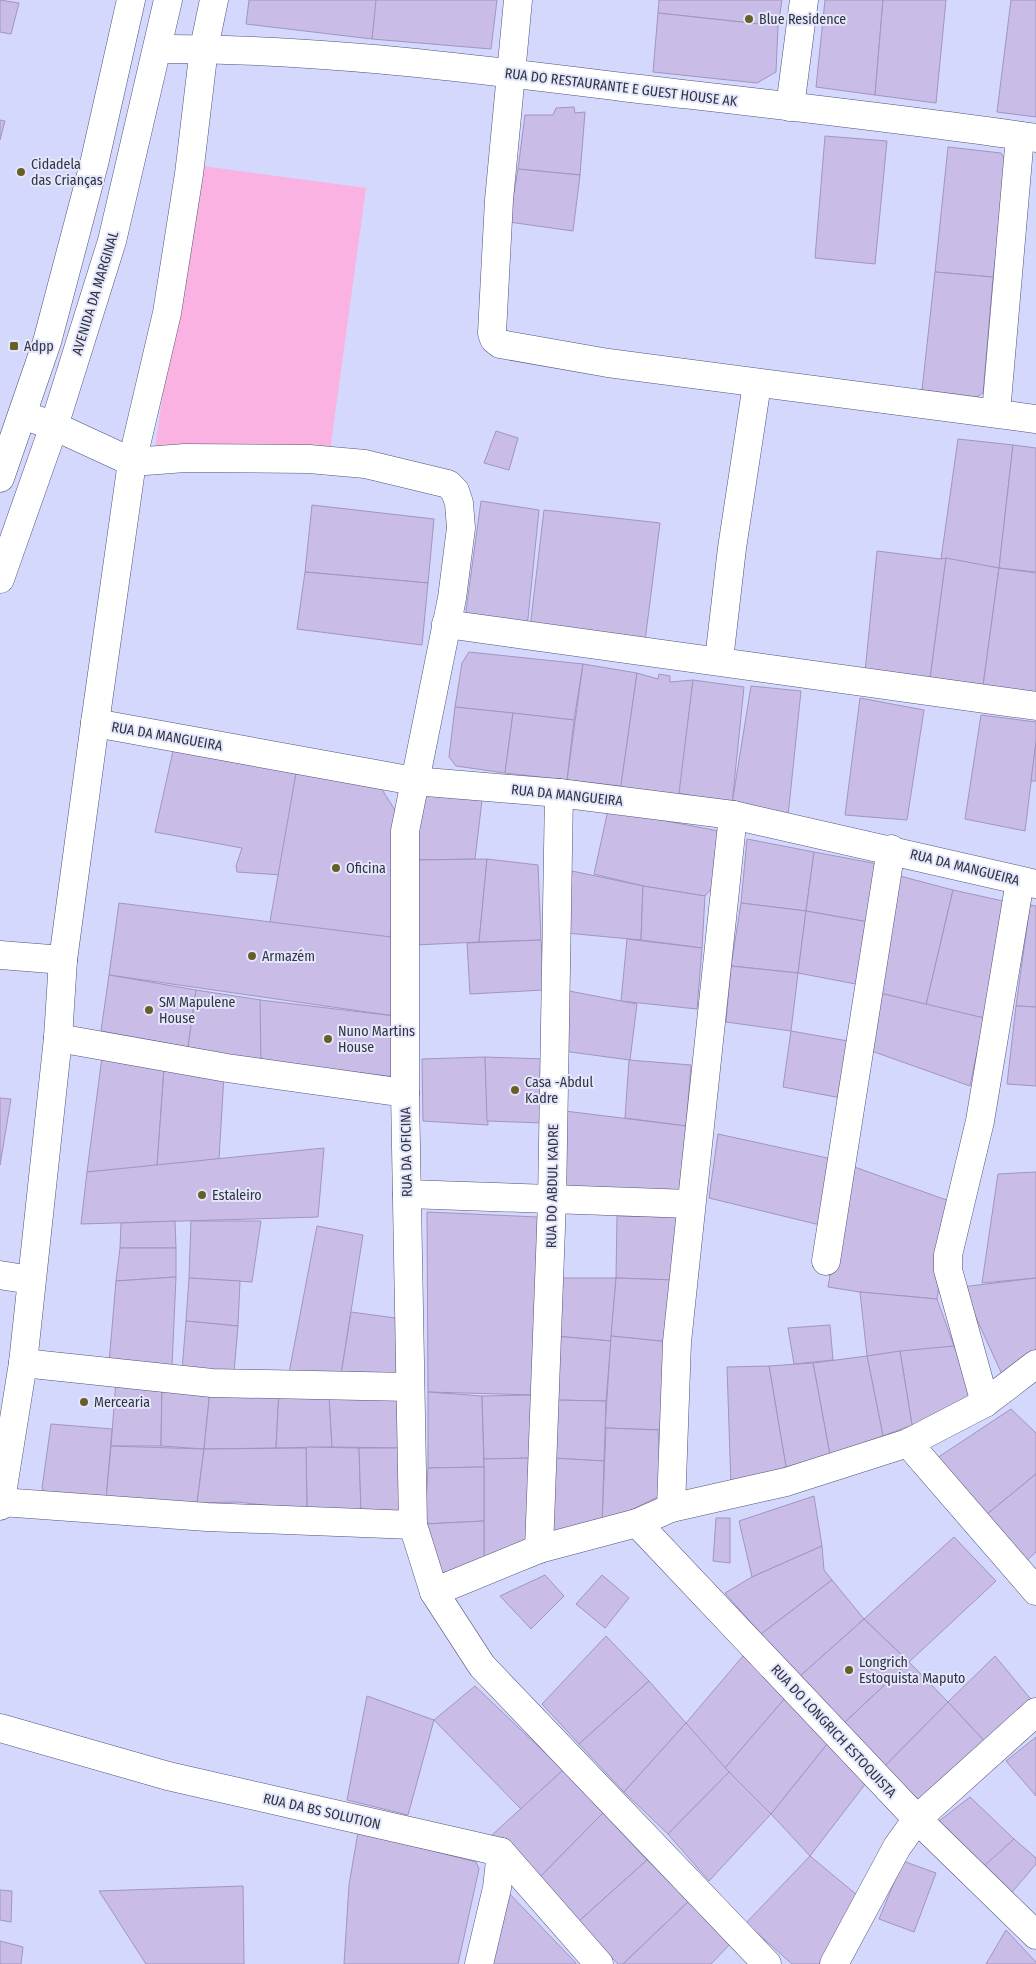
<svg xmlns="http://www.w3.org/2000/svg" width="1036" height="1964" font-family="'Fira Sans Condensed',sans-serif">
<rect width="100%" height="100%" fill="#d3d8fc"/>
<path fill="#fab2e2" d="M195,165l171,23 -39,285 -172,-24z"/>
<g fill="#c9bce7" stroke="#a295bf">
<path d="M0,0l19,3 -8,31 -11,-2z"/>
<path d="M249,0h128l-5,39 -126,-15z"/>
<path d="M376,0h121l-6,49 -119,-10z"/>
<path d="M659,0h123l-4,26 -120,-13z"/>
<path d="M825,0h58l-8,95 -59,-8z"/>
<path d="M883,0h63l-10,103 -61,-8z"/>
<path d="M1011,0h25v117l-39,-5z"/>
<path d="M658,13l120,13 -2,46 -19,11 -104,-11z"/>
<path d="M574,107l1,6 10,-1 -5,63 -62,-6 7,-54h28l3,-7z"/>
<path d="M0,120l5,1 -5,19z"/>
<path d="M825,136l62,5 -12,123 -60,-6z"/>
<path d="M948,147l53,6 7,11 -15,113 -58,-5z"/>
<path d="M518,169l62,6 -7,56 -64,-9z"/>
<path d="M935,272l58,5 -10,116 -6,4 -55,-7z"/>
<path d="M496,431l22,7 -9,32 -25,-7z"/>
<path d="M958,439l55,6 -14,123 -58,-9z"/>
<path d="M1013,445l23,3v124l-37,-4z"/>
<path d="M481,501l58,9 -12,118 -62,-10z"/>
<path d="M312,505l122,14 -6,64 -123,-11z"/>
<path d="M544,510l116,13 -15,118 -115,-13z"/>
<path d="M877,551l64,8 5,-1 -16,121 -65,-7z"/>
<path d="M946,558l53,10 -16,118 -53,-7z"/>
<path d="M999,568l37,5v119l-53,-6z"/>
<path d="M305,572l123,11 -6,62 -125,-16z"/>
<path d="M469,652l114,12 -9,56 -119,-13 7,-44z"/>
<path d="M583,664l54,9 -16,113 -54,-6z"/>
<path d="M637,673l21,6 1,-5 11,2v6l23,-2 -14,119 -59,-7z"/>
<path d="M693,680l51,7 -12,117 -53,-11z"/>
<path d="M751,686l50,5 -13,125 -56,-12z"/>
<path d="M860,698l64,12 -17,110 -62,-5z"/>
<path d="M455,707l58,6 -8,60 -49,-7 -7,-9z"/>
<path d="M513,713l61,7 -7,60 -62,-7z"/>
<path d="M981,715l55,7v20l-11,89 -60,-12z"/>
<path d="M1036,742v39h-5z"/>
<path d="M173,751l123,22 -15,102 -44,-3 -1,-6 6,-18 -87,-16z"/>
<path d="M296,773l85,15 14,22 -4,127 -122,-10z"/>
<path d="M422,789l61,3 -8,67 -59,1z"/>
<path d="M608,810l111,21 -7,57 -7,8 -62,-10 -49,-12z"/>
<path d="M747,839l67,13 -8,59 -65,-8z"/>
<path d="M814,852l64,12 -4,59 -68,-12z"/>
<path d="M487,859l-8,83 -64,3 1,-85z"/>
<path d="M487,859l51,6 3,75 -62,2z"/>
<path d="M572,871l71,15 -2,54 -75,-7z"/>
<path d="M896,875l57,15 -27,115 -50,-13z"/>
<path d="M643,886l62,10 -3,52 -61,-8z"/>
<path d="M953,890l50,11 -19,117 -58,-13z"/>
<path d="M119,903l272,34 4,79 -286,-41z"/>
<path d="M741,903l65,8 -8,62 -67,-7z"/>
<path d="M1030,905l6,1v101l-20,-1z"/>
<path d="M806,911l68,12 -13,62 -63,-12z"/>
<path d="M627,939l75,9 -5,61 -76,-8z"/>
<path d="M541,940l3,50 -74,4 -3,-51z"/>
<path d="M731,966l67,7 -7,58 -65,-9z"/>
<path d="M109,975l87,15 -8,57 -87,-16z"/>
<path d="M196,990l65,10v61l-73,-14z"/>
<path d="M569,991l68,13 -7,56 -67,-9z"/>
<path d="M876,992l108,26 -14,68 -104,-37z"/>
<path d="M260,1000l135,16 1,61 -135,-16z"/>
<path d="M1016,1006l20,1v79l-29,-2z"/>
<path d="M791,1031l57,10 -7,57 -58,-11z"/>
<path d="M102,1057l62,12 -7,97 -70,6z"/>
<path d="M485,1057l3,68 -65,-4 -1,-62z"/>
<path d="M485,1057l60,2 -2,64 -56,-2z"/>
<path d="M629,1060l62,5 -5,61 -61,-8z"/>
<path d="M164,1069l60,6 -5,84 -62,7z"/>
<path d="M0,1098l11,1 -11,66z"/>
<path d="M565,1111l121,15 -5,66 -122,-1z"/>
<path d="M718,1134l114,25 -12,66 -111,-27z"/>
<path d="M324,1148l-6,69 -237,7 6,-52z"/>
<path d="M849,1165l103,37 -15,97 -77,-7 -32,-5z"/>
<path d="M1036,1172v106l-54,5 16,-109z"/>
<path d="M427,1212l111,5 -2,178 -108,-3z"/>
<path d="M617,1216l60,1 -4,63 -57,-2z"/>
<path d="M175,1221l1,27h-56l1,-25z"/>
<path d="M191,1221h70l-9,61 -63,-4z"/>
<path d="M317,1226l46,9 -23,146 -52,-3z"/>
<path d="M120,1248h56v29l-60,4z"/>
<path d="M176,1277l-4,89 -63,-3 7,-82z"/>
<path d="M189,1278l51,3 -2,45 -52,-5z"/>
<path d="M557,1278h59l-5,63 -56,-5z"/>
<path d="M616,1278l57,2 -3,62 -59,-6z"/>
<path d="M1036,1278v78l-30,27 -44,-96z"/>
<path d="M860,1292l77,7 17,47 -87,10z"/>
<path d="M351,1312l52,7 -4,62h-59z"/>
<path d="M186,1321l52,5 -4,46 -52,-2z"/>
<path d="M830,1325l3,35 -39,4 -6,-36z"/>
<path d="M555,1336l56,5 -5,60 -51,-1z"/>
<path d="M611,1336l59,6 -6,88 -59,-2z"/>
<path d="M954,1346l23,54 -65,25 -12,-74z"/>
<path d="M900,1351l12,74 -29,11 -16,-80z"/>
<path d="M867,1356l16,80 -53,19 -17,-92z"/>
<path d="M813,1363l17,92 -44,12 -17,-101z"/>
<path d="M769,1366l17,101 -55,19 -4,-119z"/>
<path d="M116,1380l46,4 -1,62h-50z"/>
<path d="M162,1384l48,6 -6,59 -43,-3z"/>
<path d="M210,1390h69l-3,58 -72,1z"/>
<path d="M279,1390l50,5 3,52 -56,1z"/>
<path d="M428,1392l54,4 2,71 -56,1z"/>
<path d="M329,1395l74,2 1,51 -72,-1z"/>
<path d="M536,1395l-2,63 -50,1 -2,-63z"/>
<path d="M555,1400l51,1 -2,60 -52,-3z"/>
<path d="M1011,1409l25,24v41l-50,41 -49,-57z"/>
<path d="M51,1424l61,5 -6,71 -60,-4 -4,-8z"/>
<path d="M606,1428l52,2 4,65 -60,29z"/>
<path d="M111,1446l93,3 -7,54 -91,-3z"/>
<path d="M306,1447l53,1 2,64 -54,-2z"/>
<path d="M306,1448l1,62 -70,-8 -40,1 7,-54z"/>
<path d="M359,1448h45v66l-43,-2z"/>
<path d="M534,1458l-5,90 -45,16v-105z"/>
<path d="M552,1458l52,3 -2,63 -52,15z"/>
<path d="M484,1467v54l-59,3 3,-56z"/>
<path d="M1036,1474v78l-12,11 -38,-48z"/>
<path d="M814,1496l8,50 -70,31 -13,-56z"/>
<path d="M716,1518h14v45l-17,-2z"/>
<path d="M484,1521v43l-48,10 -11,-50z"/>
<path d="M954,1537l42,44 -87,81 -45,-43z"/>
<path d="M822,1546l2,24 8,10 -71,54 -36,-41 27,-16z"/>
<path d="M545,1575l19,21 -33,33 -31,-33z"/>
<path d="M602,1575l27,23 -24,30 -29,-24z"/>
<path d="M832,1580l32,39 -65,58 -38,-43z"/>
<path d="M864,1619l45,43 -67,63 -43,-48z"/>
<path d="M606,1636l43,45 -70,63 -37,-40z"/>
<path d="M743,1656l43,41 -61,71 -28,-23 -11,-22z"/>
<path d="M995,1656l39,47 -46,42 -40,-43z"/>
<path d="M909,1662l39,40 -64,65 -42,-42z"/>
<path d="M649,1681l37,42 -62,69 -45,-48z"/>
<path d="M475,1686l88,84 -42,39 -87,-89z"/>
<path d="M367,1696l67,24 -26,95 -61,-15z"/>
<path d="M786,1697l42,46 -57,71 -46,-46z"/>
<path d="M948,1702l40,43 -66,63 -38,-41z"/>
<path d="M686,1723l43,49 -61,62 -44,-42z"/>
<path d="M1036,1737v59l-30,-35z"/>
<path d="M828,1743l38,40 -56,73 -39,-42z"/>
<path d="M563,1770l40,43 -65,66 -46,-44z"/>
<path d="M729,1772l42,42 -62,67 -41,-47z"/>
<path d="M970,1797l44,42 -33,33 -47,-47z"/>
<path d="M603,1813l44,47 -69,62 -40,-43z"/>
<path d="M358,1832l118,30 3,7 -21,95h-114l5,-79z"/>
<path d="M1014,1839l22,19v6l-28,33 -34,-22z"/>
<path d="M810,1856l47,39 -37,69h-28l-46,-41z"/>
<path d="M647,1860l42,41 -66,63h-5l-40,-42z"/>
<path d="M903,1861l33,12 -22,59 -35,-13z"/>
<path d="M243,1886l1,78h-98l-47,-73z"/>
<path d="M502,1886l74,77v1h-93z"/>
<path d="M0,1890l12,1 -1,31 -11,-2z"/>
<path d="M689,1901l41,43 -19,20h-88z"/>
<path d="M1006,1930l30,32v2h-50z"/>
<path d="M0,1941l23,6 -2,17h-21z"/>
</g>
<g fill="none" stroke-linecap="round" stroke-linejoin="round">
<g stroke="#4f5379" stroke-width="29">
<g id="minor">
<path d="M518,0l-19,200 -7,133 2,6 6,5 108,19 428,56"/>
<path d="M158,49c156,-1 310,19 464,38 138,16 276,31 414,51"/>
<path d="M790,107l14,-107"/>
<path d="M996,413l24,-277"/>
<path d="M23,415l31,11 78,36 53,-4 124,1 56,5 83,20 7,7 4,12 2,25 -9,70 -47,233v262l8,432 21,67 48,74 285,298"/>
<path d="M446,624l590,82"/>
<path d="M719,660l13,-112 25,-164"/>
<path d="M95,723l319,58 145,12 174,22 303,69"/>
<path d="M0,955l63,5"/>
<path d="M58,1038l169,30 178,25"/>
<path d="M407,1194l284,10"/>
<path d="M826,1261l65,-412"/>
<path d="M0,1275l31,5"/>
<path d="M23,1363l189,20 198,4"/>
<path d="M985,1403l-37,-133v-15l32,-134 40,-240"/>
<path d="M908,1443l128,148"/>
<path d="M1,1502l206,15 206,8"/>
<path d="M0,1506l23,-143 35,-325 5,-78 32,-237 37,-261 35,-149 22,-139 15,-126 10,-48"/>
<path d="M671,1508l6,-166 56,-527"/>
<path d="M637,1523l280,296 119,116"/>
<path d="M539,1549l13,-348 7,-408"/>
<path d="M434,1592l105,-43 98,-26 34,-15 115,-26 122,-39 77,-40 51,-39"/>
<path d="M0,1728l168,48 333,76 98,112"/>
<path d="M479,1964l18,-76 4,-36"/>
<path d="M834,1964l63,-117 20,-28 119,-107"/>
</g>
</g>
<g stroke="#4f5379" stroke-width="29">
<g id="major">
<path d="M0,478l47,-136 47,-178 37,-164"/>
<path d="M0,579l54,-153 58,-185 56,-241"/>
</g>
</g>
<use href="#minor" stroke="#fff" stroke-width="28"/>
<use href="#major" stroke="#fff" stroke-width="28"/>
</g>
<g fill="#675e2a" stroke="#e4e7f9" stroke-width="2">
<circle cx="749" cy="19" r="5"/>
<circle cx="21" cy="172" r="5"/>
<rect x="9" y="341" width="10" height="10" rx="2.5"/>
<circle cx="336" cy="868" r="5"/>
<circle cx="252" cy="956" r="5"/>
<circle cx="149" cy="1010" r="5"/>
<circle cx="328" cy="1039" r="5"/>
<circle cx="515" cy="1090" r="5"/>
<circle cx="202" cy="1195" r="5"/>
<circle cx="84" cy="1402" r="5"/>
<circle cx="849" cy="1670" r="5"/>
</g>
<g text-anchor="middle" stroke-width="4" stroke-linejoin="round" paint-order="stroke">
<g font-size="14" fill="#313345" stroke="#e4e7f9" text-anchor="start">
<text x="759" y="24">Blue Residence</text>
<text x="31" y="169">Cidadela<tspan x="31" dy="16">das Crianças</tspan></text>
<text x="24" y="351">Adpp</text>
<text x="346" y="873">Oficina</text>
<text x="262" y="961">Armazém</text>
<text x="159" y="1007">SM Mapulene<tspan x="159" dy="16">House</tspan></text>
<text x="338" y="1036">Nuno Martins<tspan x="338" dy="16">House</tspan></text>
<text x="525" y="1087">Casa -Abdul<tspan x="525" dy="16">Kadre</tspan></text>
<text x="212" y="1200">Estaleiro</text>
<text x="94" y="1407">Mercearia</text>
<text x="859" y="1667">Longrich<tspan x="859" dy="16">Estoquista Maputo</tspan></text>
</g>
<g font-size="14" fill="#313345" stroke="#e4e7f9">
<text transform="translate(621 87) rotate(7)" y="5">RUA DO RESTAURANTE E GUEST HOUSE AK</text>
<text transform="translate(95 293) rotate(-73)" y="5">AVENIDA DA MARGINAL</text>
<text transform="translate(167 736) rotate(10)" y="5">RUA DA MANGUEIRA</text>
<text transform="translate(567 795) rotate(6)" y="5">RUA DA MANGUEIRA</text>
<text transform="translate(965 867) rotate(14)" y="5">RUA DA MANGUEIRA</text>
<text transform="translate(406 1152) rotate(-91)" y="5">RUA DA OFICINA</text>
<text transform="translate(552 1186) rotate(-89)" y="5">RUA DO ABDUL KADRE</text>
<text transform="translate(834 1731) rotate(47)" y="5">RUA DO LONGRICH ESTOQUISTA</text>
<text transform="translate(322 1811) rotate(13)" y="5">RUA DA BS SOLUTION</text>
</g>
</g>
</svg>
